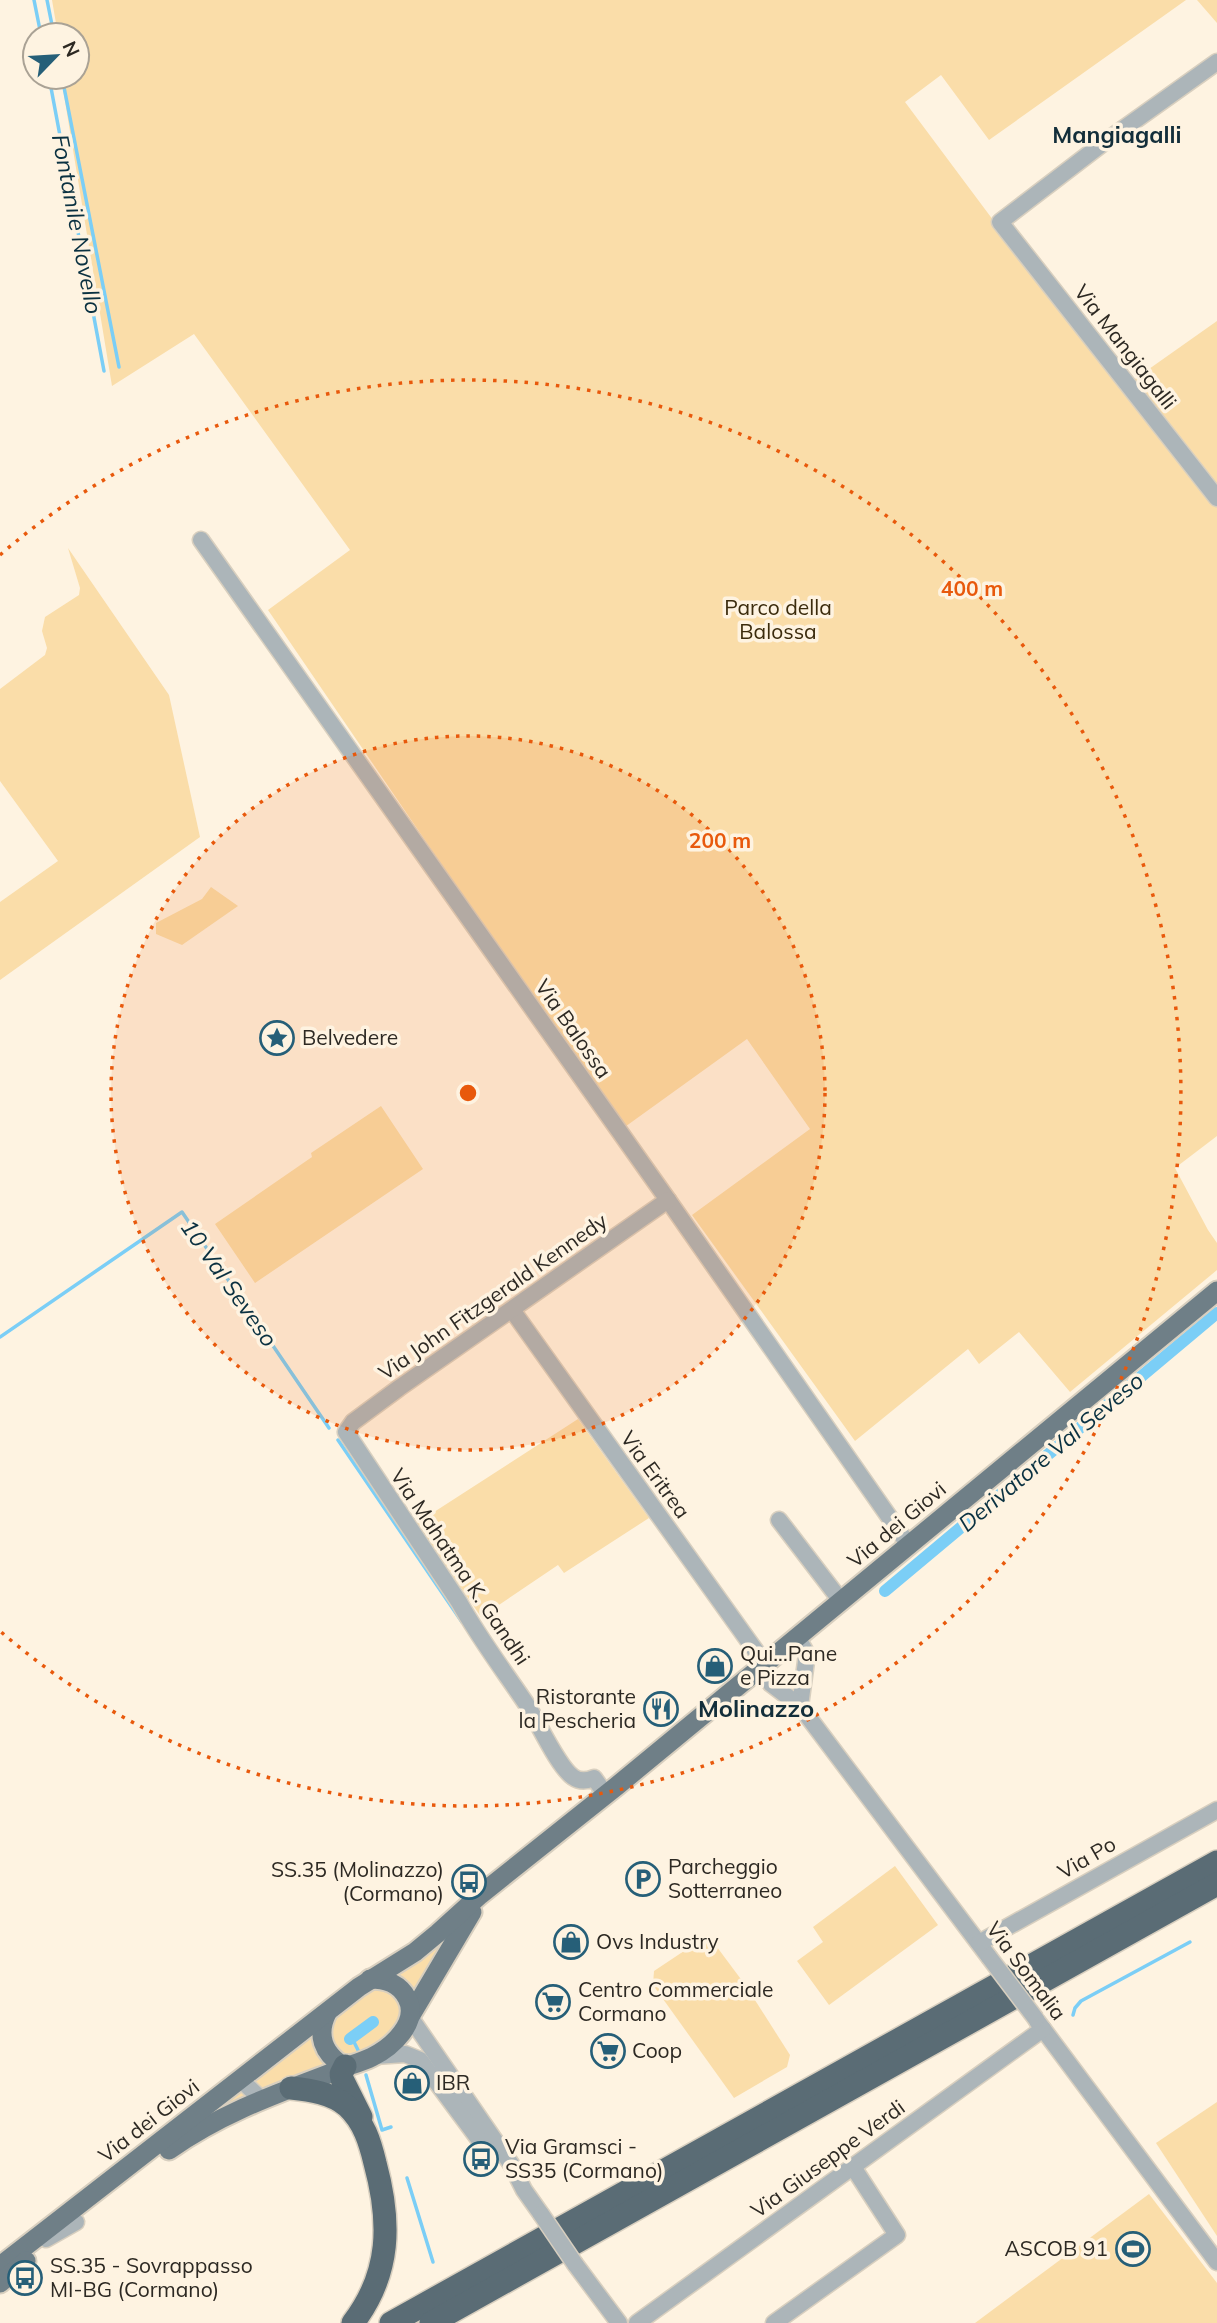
<svg xmlns="http://www.w3.org/2000/svg" width="1217" height="2323" font-family="Mulish,sans-serif">
  <style>
    .green { fill: #fadda9 }
    .lines { fill: none; stroke-linecap: round; stroke-linejoin: round }
    .stream { stroke: #7bcef6; stroke-width: 3.5 }
    .canal { stroke: #7bcef6; stroke-width: 12 }
    .minor-casing { stroke: #d8cfbf; stroke-width: 19 }
    .major-casing { stroke: #d8cfbf; stroke-width: 23 }
    .highway-casing { stroke: #d8cfbf; stroke-width: 26 }
    .minor { stroke: #acb5b9; stroke-width: 16 }
    .major { stroke: #6f7f87; stroke-width: 19 }
    .highway { stroke: #5a6c75; stroke-width: 23 }
    .minor-bridge-casing { stroke: #d8cfbf; stroke-width: 19; stroke-linecap: butt }
    .minor-bridge { stroke: #acb5b9; stroke-width: 16 }
    .ring { fill: none; stroke: #e8590c; stroke-width: 3.5; stroke-dasharray: 3.5 7 }
    .labels { text-anchor: middle; stroke-width: 7; stroke-linejoin: round; paint-order: stroke }
    .street-label { font-size: 21px; fill: #2d2923; stroke: #fef3e1 }
    .park-label { font-size: 21px; fill: #3c2c0d; stroke: #fef3e1 }
    .poi-label { font-size: 21px; fill: #2d2923; stroke: #fef3e1; text-anchor: start }
    .neighbourhood-label { font-size: 23px; font-weight: bold; fill: #132e3a; stroke: #fef3e1 }
    .water-label { font-size: 23px; font-style: italic; fill: #0a3141; stroke: #fef3e1 }
    .quarter-label { font-size: 24px; font-weight: bold; fill: #132e3a; stroke: #fef3e1 }
    .centre { fill: #e8590c; stroke: #fef3e1; stroke-width: 3.5 }
    .ring-label { font-size: 21px; text-anchor: middle; font-weight: bold; fill: #e8590c; stroke: #fef3e1; stroke-width: 7; stroke-linejoin: round; paint-order: stroke }
  </style>
  <rect width="100%" height="100%" fill="#fef3e1"/>
  <!-- green -->
  <g class="green">
    <path d="M52,0h1134l-197,140 -48,-65 -36,27 94,126 218,278v630l-42,32 33,62 9,13v27l-147,122 -51,-60 -40,32 -11,-15 -113,92 -163,-226 118,-86 -63,-90 -125,90 -354,-519 82,-60 -156,-216 -82,52 -51,-309h16v-42h-19z"/>
    <path d="M1197,0h20v23z"/>
    <path d="M1217,321v168l-85,-108z"/>
    <path d="M68,548l101,147 31,142 -200,143v-78l58,-41 -58,-80v-92l45,-34 2,-7 -5,-17 3,-14 34,-22 1,-7z"/>
    <path d="M211,887l27,19 -56,39 -26,-11v-11l46,-24z"/>
    <path d="M381,1106l42,63 -168,114 -40,-59 97,-67 -1,-4z"/>
    <path d="M578,1419l71,99 -85,55 -6,-8 -77,52 -64,-94z"/>
    <path d="M895,1866l43,59 -109,80 -32,-44 26,-19 -10,-15z"/>
    <path d="M708,1935l38,51 44,69 -3,12 -53,31 -81,-113 1,-14z"/>
    <path d="M446,1939l-30,60 -25,-27z"/>
    <path d="M377,1988l16,4 10,16 -3,16 -22,19 -27,13 -7,-1 -12,-13c0,-5 -1,-12 0,-17 5,-16 30,-31 45,-37z"/>
    <path d="M312,2031l6,21 9,14 -105,43 -4,-5z"/>
    <path d="M1217,2102v134l-61,-93z"/>
    <path d="M1149,2194l68,89v40h-242z"/>
  </g>
  <g class="lines">
    <!-- stream -->
    <g class="stream">
      <path d="M34,0l7,35"/>
      <path d="M47,0l7,35"/>
      <path d="M49,77l55,294"/>
      <path d="M62,77l57,290"/>
      <path d="M0,1337l182,-125 147,216"/>
      <path d="M338,1440l124,182"/>
      <path d="M1073,2015l2,-7 6,-7 109,-59"/>
      <path d="M352,2038l7,14"/>
      <path d="M366,2075l16,55 9,-3"/>
      <path d="M407,2178l26,84"/>
    </g>
    <!-- canal -->
    <g class="canal">
      <path d="M885,1591l332,-278"/>
      <path d="M350,2039l23,-17"/>
    </g>
    <!-- minor casing -->
    <g class="minor-casing">
      <g id="minor">
        <path d="M1217,62l-115,82 -102,78 217,276"/>
        <path d="M201,540l467,660 240,344"/>
        <path d="M512,1310l253,354"/>
        <path d="M779,1520l62,81"/>
        <path d="M797,1637l10,17 -7,52"/>
        <path d="M760,1668l11,16 29,22 189,251"/>
        <path d="M606,1795l-12,-17c-7,3 -14,4 -21,-1 -15,-10 -35,-55 -46,-72 -23,-34 -48,-67 -68,-103l-113,-170 7,-10 46,-34 269,-188"/>
        <path d="M979,1943l238,-133"/>
        <path d="M410,2017l101,147 13,26 17,24"/>
        <path d="M1037,2021l180,241"/>
        <path d="M375,2056l30,-2 15,6 69,93"/>
        <path d="M240,2079l22,21"/>
        <path d="M46,2239l30,-17"/>
        <path d="M575,2264l44,59"/>
        <path d="M637,2323l406,-294"/>
        <path d="M774,2323l123,-88 -44,-68"/>
      </g>
    </g>
    <!-- major casing -->
    <g class="major-casing">
      <g id="major">
        <path d="M327,2013c-11,22 -4,40 16,53"/>
        <path d="M411,2015l61,-103"/>
        <path d="M169,2150c51,-36 104,-55 162,-77 13,-7 27,-9 41,-16 20,-10 48,-35 35,-59 -8,-15 -21,-19 -37,-19"/>
        <path d="M0,2266l359,-279 56,-35 23,-19 42,-38 138,-110 599,-494"/>
        <path d="M0,2283l26,-22"/>
      </g>
    </g>
    <!-- highway casing -->
    <g class="highway-casing">
      <g id="highway">
        <path d="M345,2066l-4,8 1,5 19,38"/>
        <path d="M291,2088c19,2 41,5 56,18 17,16 23,36 28,57 16,59 16,110 -22,160"/>
        <path d="M391,2323l826,-461"/>
        <path d="M431,2323l786,-439"/>
      </g>
    </g>
    <!-- minor -->
    <use href="#minor" class="minor"/>
    <!-- major -->
    <use href="#major" class="major"/>
    <!-- highway -->
    <use href="#highway" class="highway"/>
    <!-- minor-bridge casing -->
    <g class="minor-bridge-casing">
      <g id="minor-bridge">
        <path d="M989,1957l47,62"/>
        <path d="M541,2214l34,50"/>
      </g>
    </g>
    <!-- minor-bridge -->
    <use href="#minor-bridge" class="minor-bridge"/>
  </g>
  <!-- distance rings -->
  <circle cx="468" cy="1093" r="357" fill="#e8590c" fill-opacity=".12"/>
  <g class="ring">
    <circle cx="468" cy="1093" r="357"/>
    <path d="M0 555A713 713 0 1 1 0 1631"/>
  </g>
  <!-- icons -->
  <defs>
    <g id="sight-ring" transform="scale(1.75)"><circle r="9.5" fill="#fef3e1" stroke="#265f78" stroke-width="1.5"/><path d="M0-6L1.8-2.2L6-1.7L2.9 1.2L3.7 5.4L0 3.3L-3.7 5.4L-2.9 1.2L-6-1.7L-1.8-2.2Z" fill="#265f78"/></g>
    <g id="shop-ring" transform="scale(1.75)"><circle r="9.5" fill="#fef3e1" stroke="#265f78" stroke-width="1.5"/><path d="M-5-2.5h2.3a2.7 3.5 0 0 1 5.4 0H5L5.5 6h-11ZM-1.5-2.5h3a1.5 2.3 0 0 0-3 0Z" fill="#265f78"/></g>
    <g id="restaurant-ring" transform="scale(1.75)"><circle r="9.5" fill="#fef3e1" stroke="#265f78" stroke-width="1.5"/><path d="M-5-6h1v4h1v-4h1v4h1v-4h1v5L-1.5 .5V6h-2V.5L-5-1ZM5-6V6H3V1.5H1.5Q1.5-4 5-6Z" fill="#265f78"/></g>
    <g id="parking-ring" transform="scale(1.75)"><circle r="9.5" fill="#fef3e1" stroke="#265f78" stroke-width="1.5"/><path d="M-3.5-5.5H1a3.5 3.5 0 0 1 0 7H-1V5.5H-3.5ZM-1-3.4V-.6H.8a1.4 1.4 0 0 0 0-2.8Z" fill="#265f78"/></g>
    <g id="bus-ring" transform="scale(1.75)"><circle r="9.5" fill="#fef3e1" stroke="#265f78" stroke-width="1.5"/><path d="M-5-6H5V4H4V6H2V4H-2V6H-4V4H-5ZM-3.5-4V0h7V-4ZM-3.5 1.2v1.5H-2V1.2ZM2 1.2v1.5H3.5V1.2Z" fill="#265f78"/></g>
    <g id="supermarket-ring" transform="scale(1.75)"><circle r="9.5" fill="#fef3e1" stroke="#265f78" stroke-width="1.5"/><path d="M-6-5.5h2.5l.6 2H6L4.5 2H-2.5L-4.4-4H-6ZM-1.5 3.2a1.3 1.3 0 1 0 .1 0ZM3 3.2a1.3 1.3 0 1 0 .1 0Z" fill="#265f78"/></g>
    <g id="stadium-ring" transform="scale(1.75)"><circle r="9.5" fill="#fef3e1" stroke="#265f78" stroke-width="1.5"/><path d="M0-5a6.5 5 0 1 0 0 10a6.5 5 0 1 0 0-10ZM-3.5-1.8h7v3.6h-7Z" fill="#265f78"/></g>
  </defs>
  <g fill-rule="evenodd">
    <use href="#sight-ring" x="277" y="1038"/>
    <use href="#shop-ring" x="715" y="1666"/>
    <use href="#restaurant-ring" x="661" y="1709"/>
    <use href="#parking-ring" x="643" y="1879"/>
    <use href="#bus-ring" x="469" y="1882"/>
    <use href="#shop-ring" x="571" y="1942"/>
    <use href="#supermarket-ring" x="553" y="2002"/>
    <use href="#supermarket-ring" x="608" y="2051"/>
    <use href="#shop-ring" x="412" y="2083"/>
    <use href="#bus-ring" x="481" y="2159"/>
    <use href="#stadium-ring" x="1133" y="2249"/>
    <use href="#bus-ring" x="25" y="2278"/>
  </g>
  <g class="labels">
    <!-- street labels -->
    <g class="street-label">
      <text transform="translate(1125 347) rotate(52)" y="7">Via Mangiagalli</text>
      <text transform="translate(573 1029) rotate(55)" y="7">Via Balossa</text>
      <text transform="translate(493 1297) rotate(-35)" y="7">Via John Fitzgerald Kennedy</text>
      <text transform="translate(655 1475) rotate(54)" y="7">Via Eritrea</text>
      <text transform="translate(897 1525) rotate(-40)" y="7">Via dei Giovi</text>
      <text transform="translate(460 1567) rotate(56)" y="7">Via Mahatma K. Gandhi</text>
      <text transform="translate(1087 1858) rotate(-30)" y="7">Via Po</text>
      <text transform="translate(1026 1971) rotate(53)" y="7">Via Somalia</text>
      <text transform="translate(149 2121) rotate(-38)" y="7">Via dei Giovi</text>
      <text transform="translate(828 2159) rotate(-36)" y="7">Via Giuseppe Verdi</text>
    </g>
    <!-- park labels -->
    <g class="park-label">
      <text x="778" y="615">Parco della<tspan x="778" dy="24">Balossa</tspan></text>
    </g>
    <!-- poi labels -->
    <g class="poi-label">
      <text x="302" y="1045">Belvedere</text>
      <text x="740" y="1661">Qui...Pane<tspan x="740" dy="24">e Pizza</tspan></text>
      <text x="636" y="1704" text-anchor="end">Ristorante<tspan x="636" dy="24">la Pescheria</tspan></text>
      <text x="668" y="1874">Parcheggio<tspan x="668" dy="24">Sotterraneo</tspan></text>
      <text x="444" y="1877" text-anchor="end">SS.35 (Molinazzo)<tspan x="444" dy="24">(Cormano)</tspan></text>
      <text x="596" y="1949">Ovs Industry</text>
      <text x="578" y="1997">Centro Commerciale<tspan x="578" dy="24">Cormano</tspan></text>
      <text x="632" y="2058">Coop</text>
      <text x="436" y="2090">IBR</text>
      <text x="505" y="2154">Via Gramsci -<tspan x="505" dy="24">SS35 (Cormano)</tspan></text>
      <text x="1108" y="2256" text-anchor="end">ASCOB 91</text>
      <text x="50" y="2273">SS.35 - Sovrappasso<tspan x="50" dy="24">MI-BG (Cormano)</tspan></text>
    </g>
    <!-- neighbourhood labels -->
    <g class="neighbourhood-label">
      <text x="1117" y="143">Mangiagalli</text>
    </g>
    <!-- water labels -->
    <g class="water-label">
      <text transform="translate(77 224) rotate(79)" y="8">Fontanile Novello</text>
      <text transform="translate(229 1283) rotate(55)" y="8">10 Val Seveso</text>
      <text transform="translate(1051 1452) rotate(-40)" y="8">Derivatore Val Seveso</text>
    </g>
    <!-- quarter labels -->
    <g class="quarter-label">
      <text x="756" y="1717">Molinazzo</text>
    </g>
  </g>
  <circle cx="468" cy="1093" r="10" class="centre"/>
  <g class="ring-label">
    <text x="972" y="596">400 m</text>
    <text x="720" y="848">200 m</text>
  </g>
  <!-- north arrow -->
  <g transform="translate(56 56) rotate(65)"><circle r="33" fill="#fef3e1" stroke="#aaa295" stroke-width="2"/>
  <path d="M0-5L12 26L0 18L-12 26Z" fill="#265f78"/>
  <text y="-10" font-size="19" font-weight="bold" text-anchor="middle" fill="#2d2923">N</text>
  </g>
</svg>
